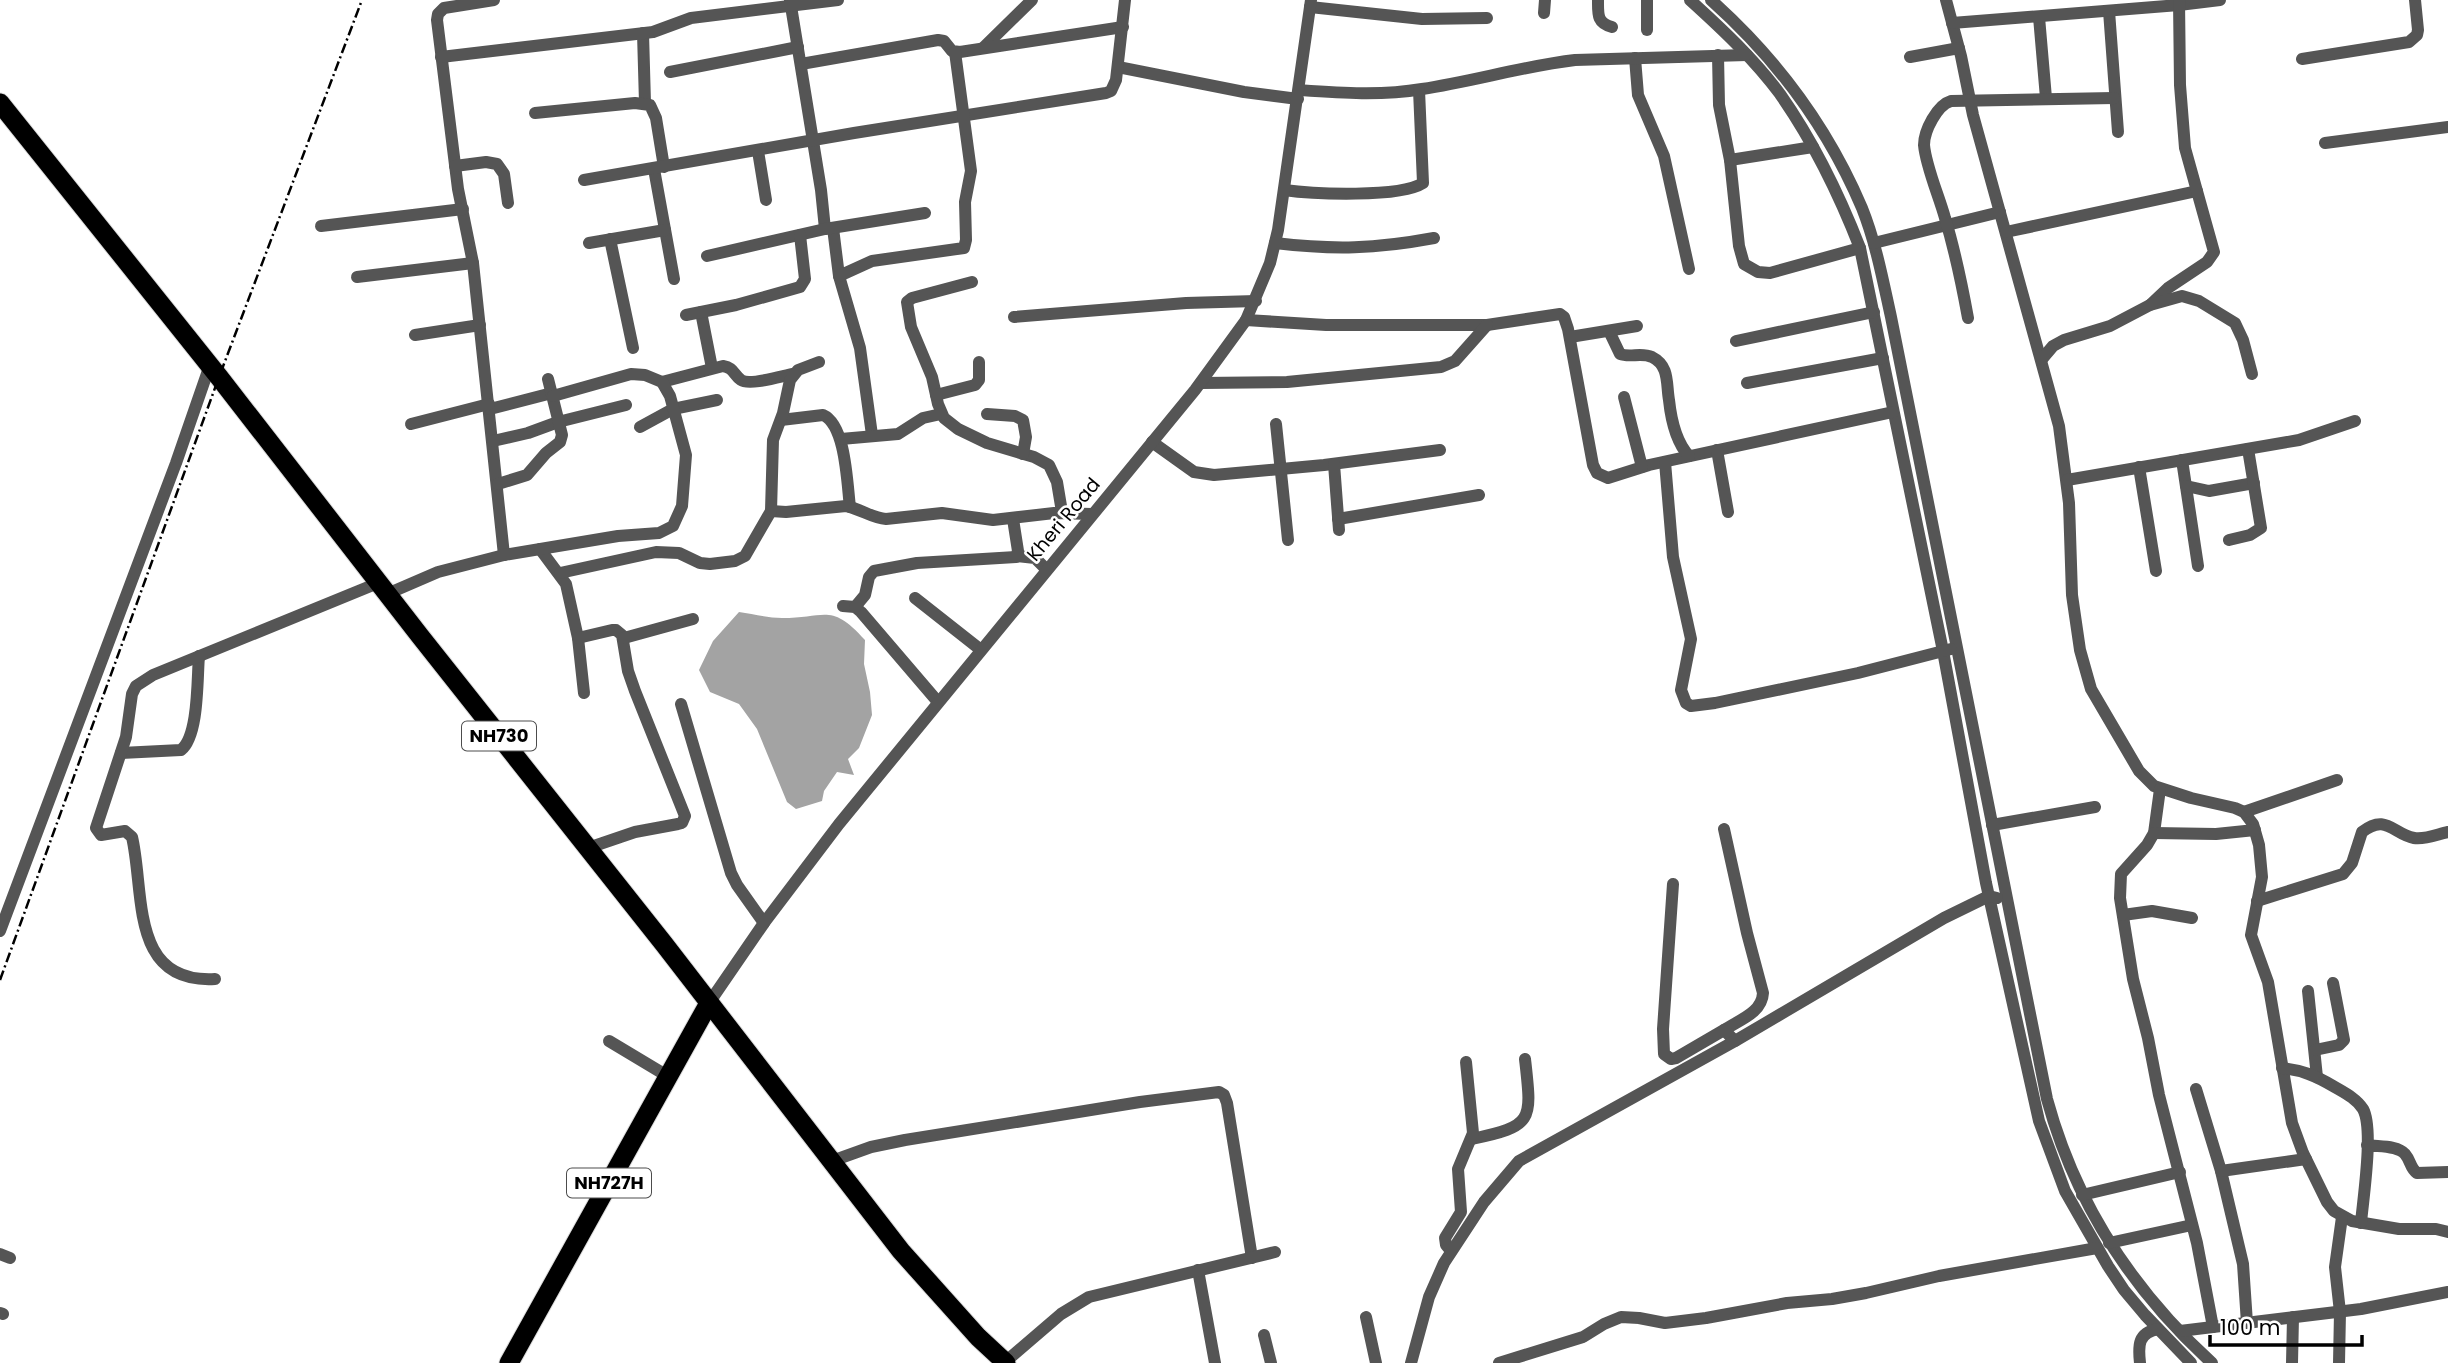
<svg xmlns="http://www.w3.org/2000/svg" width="2448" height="1363" font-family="Poppins,sans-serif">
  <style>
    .water { fill: #a3a3a3 }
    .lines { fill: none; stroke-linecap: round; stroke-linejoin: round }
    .highway-casing { stroke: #dbdbdb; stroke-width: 21 }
    .minor { stroke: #555; stroke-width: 12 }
    .highway { stroke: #000; stroke-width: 19 }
    .rail { stroke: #000; stroke-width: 2.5; stroke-dasharray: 10 3.5 2 3.5; stroke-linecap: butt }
    .labels { text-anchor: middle; stroke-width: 5; stroke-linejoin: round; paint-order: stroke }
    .shield { fill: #fff; stroke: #4c4c4c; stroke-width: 2 }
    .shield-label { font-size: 18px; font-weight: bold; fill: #000 }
    .street-label { font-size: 19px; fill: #000; stroke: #fff }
  </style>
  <rect width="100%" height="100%" fill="#fff"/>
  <!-- water -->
  <path class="water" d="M739,612c14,2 29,6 43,6 44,0 49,-16 83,22l-1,24 6,28 2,23 -13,33 -11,11 6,16 -17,-3 -13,19 -2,10 -26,8 -9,-7 -30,-73 -18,-25 -29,-12 -11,-22 14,-29z"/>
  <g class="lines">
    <!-- highway casing -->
    <g class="highway-casing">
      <g id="highway">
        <path d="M0,103l219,274 201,259 244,308 237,307 77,86 28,26"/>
        <path d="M509,1363l200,-360"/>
      </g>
    </g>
    <!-- minor -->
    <g class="minor">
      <path d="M494,0l-50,8 -6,6 -1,6 21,169 15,74 31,292"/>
      <path d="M790,0l31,190 4,39"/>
      <path d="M1598,0c0,15 -1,23 14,27"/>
      <path d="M1647,0v30"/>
      <path d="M1690,0c32,29 64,59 90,94 33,47 59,100 80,154l83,403 43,232 53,238 26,70 43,75 16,24 21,25 46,48"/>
      <path d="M1711,0c65,58 117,128 151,208 14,35 21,73 29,109l156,782c28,103 86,192 165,264"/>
      <path d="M1946,0l15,56 12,59 86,311 10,77 3,92 8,55 11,39 48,82 15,15 37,12 44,10 9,4 9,12 6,21 3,32 -11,58 17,47 24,141 11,30 24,49 7,9 18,10 47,8h37l12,3"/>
      <path d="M1310,7l112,12 65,-1"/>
      <path d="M2109,11l9,121"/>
      <path d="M1544,13l1,-13"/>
      <path d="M2039,17l7,81"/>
      <path d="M1952,23l227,-18 41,-5"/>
      <path d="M643,33l2,70"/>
      <path d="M983,48l49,-48"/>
      <path d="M1718,55l1,50 11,55 9,86 5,18 14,8 12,1 90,-25"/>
      <path d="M441,57l212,-25 38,-14 147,-18"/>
      <path d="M1910,57l49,-9"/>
      <path d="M1635,58l3,37 26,61 25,113"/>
      <path d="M2302,59l107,-17 8,-7 1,-5 -3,-30"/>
      <path d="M801,64l137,-24 6,1 8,10 8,1 163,-25"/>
      <path d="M1118,67l126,25 54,7"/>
      <path d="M670,72l128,-25"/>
      <path d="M1299,90c42,3 82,6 123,-1 52,-8 102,-23 153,-29l172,-5"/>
      <path d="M535,113l100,-10 15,2 6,13 8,49"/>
      <path d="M2325,143l123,-16"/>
      <path d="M758,151l8,49"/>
      <path d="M1730,160l83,-13"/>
      <path d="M455,166l31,-4 11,2 7,10 4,29"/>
      <path d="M654,169l20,110"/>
      <path d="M584,180l270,-47 252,-40 5,-2 5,-11 9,-80"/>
      <path d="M1284,190c29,4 116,8 139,-7l-4,-93"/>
      <path d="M321,226l142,-17"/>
      <path d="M833,228l6,48 21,72 12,87"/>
      <path d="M2006,232l191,-41"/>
      <path d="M610,239l23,109"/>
      <path d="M589,243l76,-13"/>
      <path d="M1275,243c59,7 100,6 159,-5"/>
      <path d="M1874,243l126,-31"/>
      <path d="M707,256l118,-27 100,-16"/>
      <path d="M839,276l33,-15 92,-13 2,-8 -1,-38 6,-31 -16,-119"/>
      <path d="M357,277l116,-14"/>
      <path d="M972,282l-60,16 -5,4 4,25 21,50 6,27 6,14 14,11 29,14 47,14 15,8 8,17 5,30"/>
      <path d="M2150,305l18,-17 39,-26 7,-10 -29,-104 -5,-63 -1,-85"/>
      <path d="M701,312l11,56"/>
      <path d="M686,315l50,-10 64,-18 5,-8 -5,-44"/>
      <path d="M1014,317l172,-14 70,-2"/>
      <path d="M1968,318c-6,-33 -13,-67 -23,-100 -6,-22 -19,-51 -21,-73 0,-14 13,-40 27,-44l163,-3"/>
      <path d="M1246,320l80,5h161l73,-11 4,3 4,12 25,136 4,8 11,5 41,-13 244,-53"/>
      <path d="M1609,331l11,23c10,4 21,-2 32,3 18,9 14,27 17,43 2,19 7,42 20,56"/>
      <path d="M415,335l65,-10"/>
      <path d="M1570,337l67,-11"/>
      <path d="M1736,341l138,-29"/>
      <path d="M2042,359l11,-13 11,-6 46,-14 40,-21 32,-9 17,5 36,22 8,17 9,34"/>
      <path d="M662,382l61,-16c11,2 10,8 18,14 8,6 41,-4 52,-6"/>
      <path d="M1201,383l86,-1 154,-15 14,-6 32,-36"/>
      <path d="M1747,383l136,-25"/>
      <path d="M936,395l39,-10 4,-5v-18"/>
      <path d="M1624,397l18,70"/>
      <path d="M490,409l62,-16"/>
      <path d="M987,414l28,2 8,4 3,17 -3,17"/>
      <path d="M781,420l42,-5c23,10 24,69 27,92"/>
      <path d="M411,424l78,-20"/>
      <path d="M1276,424l12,116"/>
      <path d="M640,427l33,-18 44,-9"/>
      <path d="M841,439l57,-5 25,-16 18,-4"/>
      <path d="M493,441l35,-8 30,-11 68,-17"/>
      <path d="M1152,442l42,30 20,3 110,-10 116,-15"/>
      <path d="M1717,450l11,62"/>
      <path d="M2182,460l16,106"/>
      <path d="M1665,462l8,95 18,82 -10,51 5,13 5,3 24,-3 143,-30 93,-24"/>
      <path d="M1334,464l5,66"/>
      <path d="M2139,467l17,104"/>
      <path d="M2067,480l232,-40 56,-19"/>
      <path d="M498,484l29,-9 19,-22 14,-11 2,-7 -14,-56"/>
      <path d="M2186,486l23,5 45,-8"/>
      <path d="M771,511l15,1 60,-6c15,3 26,12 40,13l56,-6 51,7 61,-7 38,1"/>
      <path d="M1338,519l141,-24"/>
      <path d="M2229,540l21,-5 11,-7 -13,-79"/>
      <path d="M540,549l26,35 12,54 6,55"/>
      <path d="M1017,556l18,2 11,11"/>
      <path d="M560,573l96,-21 23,1 21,10 10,1 25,-3 10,-5 26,-45 2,-71 10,-27 7,-33 8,-10 21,-8"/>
      <path d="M387,594l51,-22 66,-17 114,-19 41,-3 14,-7 9,-20 4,-51 -16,-59 -8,-14 -17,-7 -14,-1 -78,22"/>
      <path d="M915,598l66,52"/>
      <path d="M843,606l12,1 6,5 77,90"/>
      <path d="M855,607l10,-12 4,-18 5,-6 43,-8 99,-6 2,-6 -5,-32"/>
      <path d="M578,638l34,-8h4l6,5 6,36 7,20 50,125 -3,7 -4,1 -43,8 -47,16"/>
      <path d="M624,638l69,-19"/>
      <path d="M681,704l50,169 6,12 27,38"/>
      <path d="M121,753l60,-3c18,-14 16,-72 18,-94"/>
      <path d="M2160,789l-6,44 -7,12 -26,29 -1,24 13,81 15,59 11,57 38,148 16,84"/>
      <path d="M2244,812l93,-32"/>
      <path d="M1992,825l103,-18"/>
      <path d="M1724,829l23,104 16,60c-1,20 -24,27 -39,37"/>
      <path d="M2154,833l62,1 39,-4"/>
      <path d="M1673,884l-10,145 1,25 7,5 5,-1 48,-28 11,11"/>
      <path d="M2257,901l86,-27 9,-11 10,-31c24,-19 31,2 52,6 11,2 24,-4 34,-6"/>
      <path d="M2123,915l29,-4 40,7"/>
      <path d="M0,931l176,-468 34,-98"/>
      <path d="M215,979c-86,5 -70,-87 -83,-142l-7,-6 -24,4 -5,-7 30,-91 6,-43 4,-8 17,-11 225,-92"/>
      <path d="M2308,991l9,86"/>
      <path d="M709,1003l55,-80 75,-99 356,-434 51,-70 24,-57 8,-33 33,-230"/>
      <path d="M609,1041l60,36"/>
      <path d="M2315,1050l24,-5 5,-5 -11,-57"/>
      <path d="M2282,1068c20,2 34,8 51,18 10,6 23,12 30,23 11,20 0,90 -2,114"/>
      <path d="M2196,1089l25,82 22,93 4,59"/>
      <path d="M1472,1139c62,-13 60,-18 53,-80"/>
      <path d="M2367,1145c11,2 30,0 38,9 6,7 5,14 12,19l31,-1"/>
      <path d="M832,1161l39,-14 34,-7 235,-38 79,-10 5,3 3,8 25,155"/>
      <path d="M2221,1171l85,-12"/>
      <path d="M2082,1195l98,-23"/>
      <path d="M2109,1243l83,-18"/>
      <path d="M1451,1251l-5,-6 -1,-7 16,-26 -3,-43 15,-36 -7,-71"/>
      <path d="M0,1254l10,4"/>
      <path d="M1198,1270l17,93"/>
      <path d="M0,1313l3,1"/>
      <path d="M1366,1317l10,46"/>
      <path d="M2180,1331l181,-22 87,-17"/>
      <path d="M1264,1335l7,28"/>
      <path d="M1005,1362l56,-48 28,-17 186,-45"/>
      <path d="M1411,1363l18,-66 15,-34 40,-61 35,-41 216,-120 209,-123 45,-22 8,2"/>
      <path d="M1499,1363l84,-26 21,-13 17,-7 18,1 26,5 41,-5 81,-15 45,-4 34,-6 73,-17 158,-28"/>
      <path d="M2140,1363c-2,-18 -2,-30 18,-34"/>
      <path d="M2292,1363l1,-46"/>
      <path d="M2339,1363l1,-51 -5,-45 7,-50"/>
    </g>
    <!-- highway -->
    <use href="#highway" class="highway"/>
    <!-- rail -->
    <path class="rail" d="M0,980l219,-603 143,-377"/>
  </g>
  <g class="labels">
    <!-- shield labels -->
    <g class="shield">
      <rect x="462" y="721.5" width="74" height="29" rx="5"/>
      <rect x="567" y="1168.5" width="84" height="29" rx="5"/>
    </g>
    <g class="shield-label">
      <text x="499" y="742">NH730</text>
      <text x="609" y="1189">NH727H</text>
    </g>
    <!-- street labels -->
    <g class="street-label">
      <text transform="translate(1063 519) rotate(-50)" y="7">Kheri Road</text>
    </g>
  </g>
  <!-- scale -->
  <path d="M2210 1335v10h152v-10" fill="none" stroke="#000000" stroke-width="3.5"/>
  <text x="2220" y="1335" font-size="21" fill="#000000" stroke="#ffffff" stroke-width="5" paint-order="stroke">100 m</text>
</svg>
